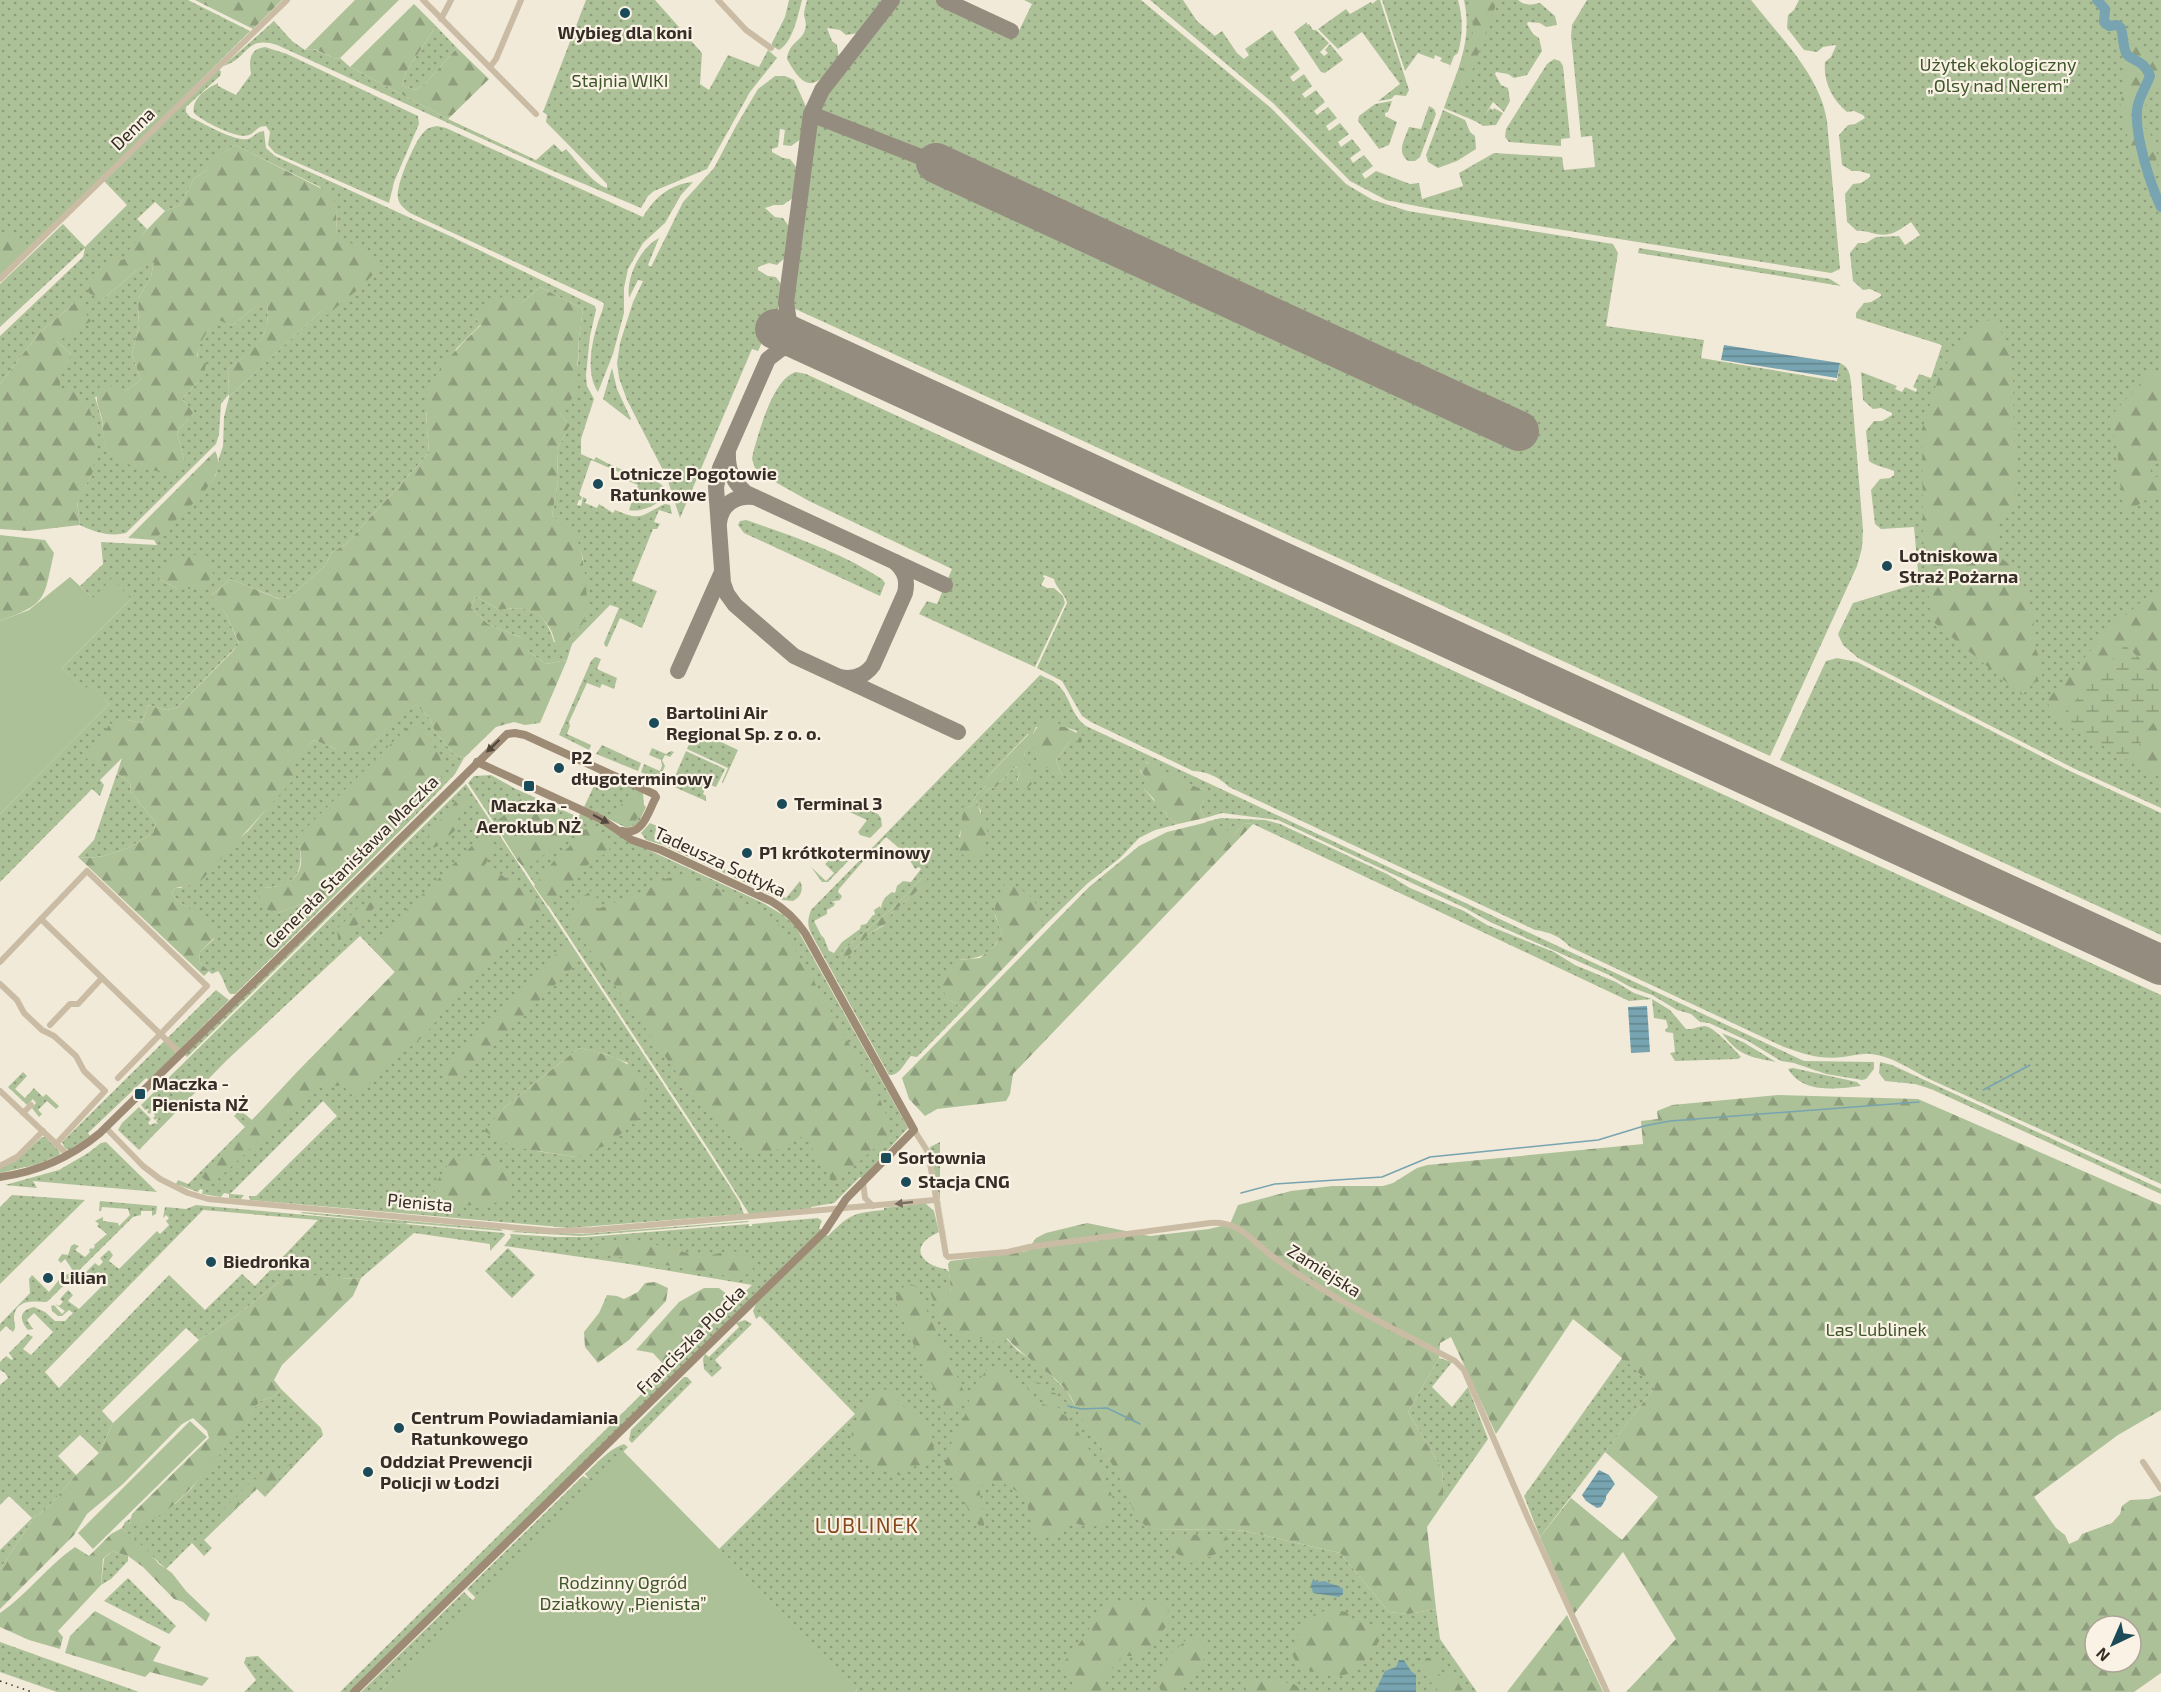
<svg xmlns="http://www.w3.org/2000/svg" width="2161" height="1692" font-family="'Exo 2',sans-serif">
  <style>
    .grass { fill: url(#grass-dots); fill-rule: evenodd }
    .forest { fill: url(#forest-firs); fill-rule: evenodd }
    .wetland { fill: url(#wetland-marsh) }
    .garden { fill: #adc198 }
    .water { fill: url(#water-rules) }
    .lines { fill: none; stroke-linecap: round; stroke-linejoin: round }
    .stream { stroke: #77a4b0; stroke-width: 1.5 }
    .river { stroke: #77a4b0; stroke-width: 10 }
    .taxiway { stroke: #948c7f; stroke-width: 16 }
    .runway { stroke: #948c7f; stroke-width: 40 }
    .street { stroke: #cabca4; stroke-width: 6 }
    .secondary { stroke: #9e8b76; stroke-width: 8 }
    .rail { stroke: #352d26; stroke-width: 1.5; stroke-dasharray: 1.5 4.5; stroke-linecap: butt }
    .oneway { fill: #54493e }
    .oneway2 { fill: #786d5f }
    .poi-dot { fill: #1b4a58; stroke: #faf3e5; stroke-width: 2 }
    .labels { text-anchor: middle; stroke-width: 4.5; stroke-linejoin: round; paint-order: stroke }
    .poi-label { font-size: 18px; font-weight: bold; fill: #352d26; stroke: #faf3e5; text-anchor: start }
    .park-label { font-size: 18px; fill: #3e5429; stroke: #faf3e5 }
    .street-label { font-size: 18px; fill: #352d26; stroke: #faf3e5 }
    .quarter-label { font-size: 21px; letter-spacing: 1.5px; fill: #87471d; stroke: #faf3e5 }
  </style>
  <defs>
    <pattern id="grass-dots" width="8" height="8" patternUnits="userSpaceOnUse" patternTransform="scale(1.5)"><rect width="8" height="8" fill="#adc198"/><path d="M2 2h.1M6 6h.1" fill="none" stroke="#8e9d7c" stroke-width="1.8" stroke-linecap="round"/></pattern>
    <pattern id="forest-firs" width="22" height="20" patternUnits="userSpaceOnUse" patternTransform="scale(1.5)"><rect width="22" height="20" fill="#adc198"/><path d="M5 1l3.5 6h-7zM16 11l3.5 6h-7z" fill="#8e9d7c"/></pattern>
    <pattern id="wetland-marsh" width="20" height="14" patternUnits="userSpaceOnUse" patternTransform="scale(1.5)"><rect width="20" height="14" fill="#adc198"/><path d="M1 5h8M5 5V1M11 12h8M15 12V8" fill="none" stroke="#8e9d7c"/></pattern>
    <pattern id="water-rules" width="6" height="5" patternUnits="userSpaceOnUse" patternTransform="scale(1.5)"><rect width="6" height="5" fill="#77a4b0"/><path d="M0 2.5h6" fill="none" stroke="#62868f"/></pattern>
  </defs>
  <rect width="100%" height="100%" fill="#f2ead8"/>
  <!-- grass -->
  <g class="grass">
    <path d="M0,0h188l62,31 -218,217 -32,-14z"/>
    <path d="M586,0h69l47,53 -2,31 9,6 19,-35 31,12 9,-17 9,8 -27,34 -43,77 -53,22 -6,5 -7,12 -90,-38 -274,-125c-33,-10 -28,14 -54,21l51,-45 18,20 13,9 8,-1 23,10 4,-1 10,9 98,52 88,41 18,-16 8,8 4,-3c10,11 27,35 41,39v-4l-61,-62 1,-7 -4,-3z"/>
    <path d="M789,0h13c-4,15 -9,42 -23,50l-7,-4v-3l13,-26z"/>
    <path d="M807,0h78l-26,33 -13,2 -6,-5 -13,-2 5,13 5,4 2,14c-22,27 -32,37 -52,0 2,-17 14,-17 18,-29 2,-6 0,-10 -1,-15 0,-5 2,-10 3,-15z"/>
    <path d="M898,0h40l78,37 16,-33 -8,-4h117l130,108 75,76 27,16 35,11 205,33 5,9 -12,73 98,14 -3,18 136,23 3,-18c9,4 10,11 11,20l12,147 -1,18 -5,18 -87,190 -979,-449 22,-179 5,-20 9,-17z"/>
    <path d="M1150,0h33l14,21 18,15 7,-5 15,22 7,6 5,-4 -4,-6 27,-19 28,39 -10,8 3,5 11,-8 8,12 -10,8 3,4 11,-8 9,12 -11,9 3,4 11,-8 9,11 -11,8 3,5 11,-8 9,11 -11,8 3,5 11,-8 9,11 -11,8 3,5 11,-8 9,11 -11,8 3,5 11,-8 34,13 9,-1 3,16 41,-13 -4,-13 35,-20 68,4 2,13 31,-3 -3,-31 -11,1 -10,-101 1,-11 15,-25h164c28,36 69,75 76,121l13,148 -9,4 -399,-64 -46,-9 -36,-19 -77,-78z"/>
    <path d="M1377,0h3l29,90 -3,6 -11,-1 -4,4 -13,2 22,-17 -38,-52 -24,17 -20,-20 28,-20 4,5 21,-12 1,2z"/>
    <path d="M1382,0h76c5,18 5,35 0,53l-4,3 -5,13 1,-4 -10,-4 2,-3 -7,-3 -1,4 -16,-6 -13,18z"/>
    <path d="M1464,0h54c7,6 13,5 22,3l15,13 2,9 -11,2 -6,-4 -12,-1 -1,2 6,10 6,4 3,13 -15,24 -13,3 -6,-4 -12,-2 -1,2 6,11 7,3 2,13 -6,11 -11,-10 -8,13 5,-7 3,2 1,-2 9,5 -7,12 -13,1c-7,-6 -29,-13 -39,-18 13,-37 29,-67 20,-108z"/>
    <path d="M1799,0h362v808l-88,-40 -215,-110 -15,-13 -5,-11 15,-31 66,-20 -5,-56 -33,2 -6,-5 -4,-34 9,-11 10,-1 4,-3v-4c-9,-4 -17,-4 -25,-10l-3,-30 8,-10h8l10,-6v-2l-11,-5 -8,1 -10,-9 -2,-28 36,14 -2,3 7,3 3,-5 11,5 1,-3 -4,-2 6,-13 12,4 11,-33 -86,-27v-5l8,-10 7,-1 10,-6v-2l-11,-5 -7,1 -10,-9 -3,-28 8,-10h8l10,-6 23,-1 6,9 15,-10 -9,-13c-12,8 -19,15 -35,12 -7,-1 -11,-4 -19,-3l-10,-9 -2,-28 8,-10 8,-1 9,-6v-3l-11,-3h-7l-10,-6 -3,-30 9,-10 7,-1 10,-6 -2,-3 -9,-4 -7,1c-15,-12 -24,-31 -22,-50l6,-5 5,-11 -1,-1 -12,2 -6,5 -13,-2 -17,-22 1,-13 6,-5z"/>
    <path d="M1307,22v3l2,-1 4,6h3l13,13 -9,9 4,4 4,-3 -3,-3 5,-6 13,16 -18,13 -4,-1 -27,-40z"/>
    <path d="M436,26l21,22 -32,36 -10,6 -13,-5 4,-13z"/>
    <path d="M265,47l22,7 131,62 1,8 -25,58 -5,21 -114,-50 -7,-8 2,-13 -4,-6c-9,0 -10,6 -17,9 -11,5 -47,-14 -55,-22 -3,-14 13,-25 24,-30v3l18,9 15,-21c-2,-13 -2,-25 14,-27z"/>
    <path d="M1554,59l6,2 3,5 7,72 -9,1v7l-52,-4 -4,-5 1,-8 41,-65z"/>
    <path d="M219,69l2,3 -1,4 -34,31v5l4,5c13,6 45,25 58,22 6,-2 9,-8 16,-8l2,17 9,8 175,80 145,70 1,4 -6,26 -4,39 1,11 7,13 -13,40v15l13,6 2,-3c7,4 15,8 22,11 14,6 46,9 49,26 -7,10 -26,19 -38,16l3,-9 -6,-3 1,-3 6,3 5,-13 -20,-8 1,-5 -28,-12 -12,35 3,2 -1,3h-2l-2,5 4,1 2,-9 4,2 -2,4 12,5 2,-4 14,9 2,-3c28,12 26,5 50,-6l5,1 2,9 -13,-4 -5,12 6,2 -3,5h-4l-21,52 25,10 -15,37 -22,-10 -13,29 -2,-1 -1,-3 15,-35 -9,-3 -38,39 -5,16 -21,4 -18,-13 -8,-14 -32,-13 -17,-16 4,-12 25,14c29,-6 46,2 54,32h11l20,-23 1,-20 -3,-41 -8,-22 -23,-20 6,-36 -1,-31 13,-24 -10,-11 18,-50 1,-27 4,-28 -43,-22 -17,15 -47,17 5,5 -25,25 -30,64 3,40 -83,91 -15,9 -5,12 -36,32 -10,2 -50,-20 -18,16 14,19 13,30 -63,64 -10,2 -18,-5 -6,18 -15,-3 -5,38 -22,22 4,5 -4,11 -8,-7 -92,93v-68l109,-110 -19,-19 -6,6 -22,-23 69,-69 -38,-1 -13,-12 23,-22 -2,-22 56,3 -3,-5 53,-52 9,-13 3,-17 4,-12 1,-29 5,-20 93,-87 5,5 10,-81 -1,-25 -16,-22 -85,-42 -22,14 -8,12 -11,8 -14,26 -15,6 -10,-9 -18,17 10,10c-20,22 -32,45 -45,71l34,-29 18,-10 -3,15 -13,23 1,27 -7,28 9,26 -16,11 -30,6 7,24 3,26 79,13 -7,-28 17,-20 -12,-13 16,-17c-1,-30 -3,-41 21,-63l13,7 19,-16 16,-7c5,36 -13,47 -39,66l1,25 -8,10 -2,30 -3,10 -90,89c-16,4 -32,-1 -46,-8l-3,-24 16,-29 -33,-79 -1,-18 12,-21 -14,-12 20,-41 -38,32 -39,51v-48l83,-79 2,-9 -85,79v-43l63,-60 22,23 42,-42 -23,-24zM213,574l-16,15h-19l-19,-10z"/>
    <path d="M775,76h10l9,4 13,29 -6,30 -10,7 -8,-1 2,-15 -5,-1 -2,18 -6,2v3l11,6 7,1 7,9 -3,29 -11,8h-9l-9,3 10,9 8,1 7,10 -4,29 -9,8 -8,-2 -11,4v3l10,6 8,1 7,10 -2,15 -23,49 -6,-2 -72,169 -13,-40 -40,-78 -8,-22 -2,-15 3,-20 13,-41 10,-21 -5,-1 -9,18c-3,-21 11,-50 30,-60l-11,27 3,2 32,-65 31,-34 22,-42 22,-37z"/>
    <path d="M1392,101l-4,11 -3,1v3l12,6 -8,23 -10,4 -21,-28 1,-5 16,-12z"/>
    <path d="M1429,106l5,3 2,5 -16,43 -5,4h-7c-12,-10 -3,-22 1,-34l12,2z"/>
    <path d="M1443,110l22,10 5,12 5,4 1,13 -19,12 -19,7 -10,-6 -2,-7z"/>
    <path d="M437,126l9,2 197,89c11,-19 27,-33 50,-35l-12,13 -16,28 -22,20 -15,26 -4,19v25l-11,41 -15,38c-12,-17 -7,-47 -1,-66 2,-8 6,-15 7,-23l-194,-90c-5,-4 -11,-8 -12,-15 -3,-11 17,-58 26,-66 3,-4 7,-5 13,-6z"/>
    <path d="M1639,248l191,31 11,7 -203,-33z"/>
    <path d="M612,368l5,21 14,30 -1,1 -27,-21z"/>
    <path d="M796,372l10,2 1355,621v189l-234,-106c-17,-9 -36,-22 -56,-24 -10,-1 -18,2 -28,3 -21,3 -40,-3 -59,-10l-214,-100c-10,-11 -21,-15 -35,-17l-306,-143c-10,-10 -21,-15 -36,-16l-102,-49 -9,-6 -20,-35 -25,-13 30,-65c-2,-10 -11,-14 -13,-24l-10,-4 -1,2 2,1 -4,7 6,3h7l9,8 2,7 -30,64 -116,-53 8,-13 10,3 15,-35 -143,-68 -32,-18 -22,-15 -3,-9 1,-6c6,-21 20,-75 43,-81z"/>
    <path d="M746,520c47,16 94,32 136,59l3,4 -5,13 -136,-63 -6,-8 2,-4z"/>
    <path d="M595,657l6,2 -4,10 20,9 -3,11 -12,-5 -2,4 -13,-5 -18,39 1,4 -3,8 24,11 -2,5 -30,-15 32,-74z"/>
    <path d="M1837,658l20,4 213,109 91,42v122l-381,-175 46,-99z"/>
    <path d="M1040,675c6,3 13,5 18,10 13,12 12,29 28,41l718,335 70,1v7l-8,10 -4,1 -36,-6 -32,-11 -13,-2 -33,-20 -39,-18 -9,-1 -9,-8 -14,-4 -25,-15 -22,-8 -21,-12 -119,-53 -25,-14 -187,-88 -56,-7 -17,5 -5,-9 4,-9 4,-4 -4,-7c-14,-2 -45,-19 -58,-27l-6,9 7,8 -3,10 19,22 3,1 2,6 10,6 -23,6 -16,8 -19,20 -32,25 -43,42 -50,-10 7,19c-13,21 -20,24 -43,26l-9,40 14,9 -47,48 -6,-1c-7,7 -11,20 -22,19l-76,-138c-6,-11 -6,-16 -2,-27l52,-53 2,2 -26,30 -1,3 4,4 -2,4 -9,2 4,1 -1,3 -7,4v4l-13,7 7,14 3,3 5,13 5,2 8,-11 18,-13 1,-4 5,-1 7,-9h2l-1,-5 6,-4 1,3c1,-9 3,-11 11,-17l3,1 2,-7 6,-5 8,1 10,-13 -2,-2 -4,2 -9,-15 -20,-17 -17,18 -2,-2zM1036,727h29l12,4 -1,9 -7,2 -13,18 6,15 -12,-9 -12,-5 -2,-12 -4,-6 -7,9 -7,36 -1,-9 3,-7 -2,-5 -6,2 -16,18 -8,2 -12,11 1,5 4,6v30l-22,-4 8,-29 5,-2 4,-11 10,-9 1,-9 41,-43h5zM922,878l-2,10 -29,26 -8,12 -14,8 -25,27 -4,-6 5,-6 54,-47z"/>
    <path d="M416,705l14,13 5,14 18,21 11,5 -9,16 -40,42c3,-19 14,-30 28,-40l-144,68c6,27 -5,45 -35,43l14,26 28,-11h9l5,8 -85,84h-5c-6,-8 -6,-16 -12,-23l-6,3 -13,-12 1,-10 14,-13 -7,-17 -33,-24 -2,-6 3,-4h6l67,-57 21,-25 24,-44 21,-22 22,9 35,-3 31,-35z"/>
    <path d="M698,731l40,19 -15,33 -1,-1 6,-14 -41,-19 8,-17z"/>
    <path d="M602,745l39,18 -3,8 -42,-17z"/>
    <path d="M652,748l14,6 5,-3 3,1 -4,5 -5,-2 -3,5 3,6 -7,15 -17,-9 3,-8 16,7 2,-5 -1,-6 -12,-5z"/>
    <path d="M686,751l39,18 -9,18 -9,-3 -4,10 3,2v5l-34,-15v-3z"/>
    <path d="M117,773l13,10 1,9 25,31 -3,10 -25,15 -24,8 -17,2 -9,-1 16,-17z"/>
    <path d="M600,773l43,20 1,12 2,2 -8,17 -11,4 -43,-21z"/>
    <path d="M491,775l23,13 64,29 3,-4 23,11 21,15 138,64 20,12 13,12 112,201 -46,50 -2,-1 -26,26 -23,4v2l-62,5 -36,-58 -245,-373 6,-7z"/>
    <path d="M464,780l1,2 -278,275 -2,-2z"/>
    <path d="M466,784l243,370 30,47 5,13 -174,14 -320,-28 -1,-4h7l81,-80 -14,-15 -93,93 14,1 -3,4 -12,-1v-4l-5,-1 -3,4 -19,-3 1,-4 -3,-1 -2,3 -22,-8 2,-4 10,4 57,-57 -11,-11 6,-6 12,10 143,-148 -35,-36 -134,125 -87,89 -21,-20 4,-7 17,-16 12,12 -3,4 2,2 5,-2 3,1 -2,-3 3,-3 -4,2 -2,-2 2,-2 -1,-2 9,-10 -14,10 -2,-2 2,-3 -4,1 -4,-5zM579,1048l26,6 23,9 -52,94 -39,-6 -52,-20 20,-24z"/>
    <path d="M852,803l26,11 3,4 1,8 -12,12 -10,-3 -2,-3 9,-12 -22,-10z"/>
    <path d="M1221,818l44,2 15,4 107,50 23,14 54,23 23,14 67,27 21,13 41,17 18,11 18,6 18,11 16,19c7,1 12,-3 19,-3 9,1 29,23 36,31l-3,2 -63,2 -5,-8 5,-1 -2,-19 -7,-1 -1,-2 3,-3 -2,-7 -12,-2 -2,-19 -23,2 -376,-177 -9,-1 -12,14 -27,-15z"/>
    <path d="M650,823l7,3 -3,11 132,61 14,-17c4,8 1,16 -7,20l-10,-1 -120,-55 -17,-5 -5,-7z"/>
    <path d="M844,848l8,4 1,4 -25,26h-6l-11,-15 15,14 8,-8 -9,-9 15,-15z"/>
    <path d="M216,990l13,10 -80,80 -3,-2 -58,55 2,3 -21,14 -4,-2 -3,-6z"/>
    <path d="M1722,1033l21,9 33,20c-26,-5 -37,-6 -54,-29z"/>
    <path d="M1880,1062l12,3 269,124v5l-230,-105 -16,-5 -30,-3 -6,-8z"/>
    <path d="M1793,1068l64,14 4,4c-24,3 -58,8 -73,-17z"/>
    <path d="M23,1072l4,4 -12,13 10,9 9,-10 9,9 3,-3 13,12 -3,3 -9,-8 -9,9 4,4 -3,3 -7,-9 4,-5 -3,-4 -6,6 -19,-18z"/>
    <path d="M42,1137h3l15,15 -1,3 -21,9 -38,9v-5l14,-6z"/>
    <path d="M106,1142l51,50 -124,-11 4,7 -32,-3 54,-15 29,-17 13,-10z"/>
    <path d="M940,1142v58l9,52 -19,-105z"/>
    <path d="M12,1195l73,5 -85,84v-77z"/>
    <path d="M100,1201l57,5 -1,8 -4,2v-5h-11v4l-8,2 -85,84 -2,1c-13,-1 -31,-3 -32,16 0,7 3,8 -1,14l-7,-6 -6,6v-8l30,-31 -1,-14 3,-4 17,17 10,-12 2,1 3,-4 -1,-2 2,-2 2,2 5,-6 -7,-10 -4,4 -3,-3 4,-6 6,1 3,-9 3,-2 5,2 -4,4 10,7 5,-5 -1,-2 2,-2 2,1 2,-3 -1,-1 13,-11 -10,-8 2,-2 -4,-3 8,-4v4l15,2 1,3 11,-11 -2,-6 -26,-2 -1,4h-2z"/>
    <path d="M925,1203l9,8 5,21c-4,2 -10,5 -13,8 -16,15 6,28 20,29l3,3 2,21 55,45 11,12 25,17 25,24 13,24 38,58 20,43 15,14 73,-1 19,2 95,22 49,59 20,2 27,-5 4,30 37,53h-622l2,-2 -138,-141 136,-135 -95,-98 -4,3 -3,-8 3,-7 70,-69 2,1c22,-22 25,-23 56,-26v-2z"/>
    <path d="M196,1205l308,28 1,2 -15,16v-7l-76,-11 -53,45 -82,4 -47,37 -33,21 -13,-12 -84,83 11,12 -14,30 -19,-18 -22,21 18,19 -26,30 -16,13 -34,51v-19l32,-32 -23,-22 -9,9v-120l8,-7 -3,-5 -5,-3v-8l6,-6 6,4 1,-1 -4,-6 19,-19 5,3 -10,12 8,6 22,-23 -19,-19 -7,7 6,9 -5,1c-9,-10 -9,-20 6,-23l11,5 10,9h10l8,-8 -4,-3 -7,6h-4l-6,-5 -1,-5 3,-1 8,9 3,-3 -10,-7 4,2 4,-4 -3,-3 8,-9 5,5 -5,6 11,8 26,-26 -5,-4 2,-3 -3,-4 -9,6 -5,-5 10,-10 4,3 4,-4 -3,-4 9,-8 4,5 -4,6 10,8 38,-38 3,3 9,-9 -3,-4 3,-3 -3,-3 -3,3 2,-11 21,2zM203,1210l115,10 -63,66 -13,-12 -37,36 -36,-35 -110,113 -14,-16z"/>
    <path d="M303,1212l197,17 3,2 -95,-8 -3,1 -105,-11z"/>
    <path d="M818,1218l4,3 -3,7 2,2 -443,435 -28,27h-10l412,-407 -123,-21 -125,-18 7,-9 -1,-3 46,3h30l163,-13v2h3v-2z"/>
    <path d="M748,1221l1,1 -169,14 -69,-4 5,-1 66,3z"/>
    <path d="M1715,1235l-60,152 -115,150 -16,-41 98,-138z"/>
    <path d="M508,1248l27,27 -23,23 -27,-27z"/>
    <path d="M745,1320l7,4 -37,36 7,8 -10,9 -8,-8 -1,-10 2,-5 4,3 30,-30 -3,-4z"/>
    <path d="M1439,1358l13,4 -20,25 20,20 16,-20 20,52 -44,63 -2,-33 -34,-57z"/>
    <path d="M684,1377h3l5,5 -60,61 -3,-3 2,-10z"/>
    <path d="M281,1389l40,39 2,7 -58,62 -8,-8 -53,51 8,8 -8,8 -12,-13 -26,26 -44,-41 3,-6 6,-4 -2,6 46,-20 16,-15 69,-88 15,-5z"/>
    <path d="M624,1444l4,3 -152,151 -9,-9 116,-113 6,3 -4,-5c13,-12 24,-25 39,-30z"/>
    <path d="M112,1551l16,5v5l-17,18 -10,6 3,-26z"/>
    <path d="M128,1578l48,48 -7,8 -65,-33z"/>
    <path d="M464,1592l9,9 -93,91h-19z"/>
    <path d="M0,1642l139,50h-82l-57,-20z"/>
    <path d="M258,1656l36,36h-50l12,-12 -12,-17 2,-6z"/>
  </g>
  <!-- forest -->
  <g class="forest">
    <path d="M195,0h87l-29,29z"/>
    <path d="M355,0h44l-59,58 -4,1 -22,-10 -9,1z"/>
    <path d="M1468,0h30c-12,28 -19,57 -32,85l-3,2 -3,-4c0,-12 6,-20 10,-31 4,-18 4,-35 -2,-52z"/>
    <path d="M414,4l22,22 -30,46 -4,13 13,5 10,-6 32,-36 32,31 -41,40 -98,-52z"/>
    <path d="M2134,42l27,19v18l-14,20 -4,18 2,11 13,16 -2,14 4,18 -18,-3 -13,-18v-12l-9,-40 7,-21 -5,-22z"/>
    <path d="M235,145l97,49 4,15 1,25 46,30 -21,22 -35,29 -6,-4 -92,86 -1,-28c25,-19 44,-30 39,-65l-16,6 -19,16 -13,-6c-13,11 -18,19 -22,36l9,8 -2,10 -6,8 -16,17 12,13 -17,20 7,28 -7,14c-18,-3 -65,-7 -72,-27 -3,-9 -1,-19 -3,-28 -5,-18 -8,-17 -1,-36l24,8 16,-11 -9,-26 7,-28 -1,-27 13,-23 3,-14 -18,9 -34,29 -13,-7 -4,-11 24,-23 14,1 9,-15 33,-34 15,-6 14,-26 11,-8 7,-12z"/>
    <path d="M0,231l32,17 -32,31z"/>
    <path d="M540,287l43,22 -4,28 -3,56 -16,21 10,11 -13,24 1,31 -6,36c7,6 15,11 22,18 10,12 16,69 11,84 -3,12 -19,17 -20,30h-6c-6,-7 -5,-14 -10,-21 -12,-19 -29,-21 -49,-17l-25,-14 -4,12 17,16 39,16 1,11 18,13 21,-4 -27,63 -15,2 -11,-3 -18,5 -32,31 -11,-5 -18,-21 -5,-14 -14,-13 -14,7 -31,34 -15,6 -20,-3 -22,-9 -20,22 2,15 -98,107 -23,4 -3,4 2,6 44,31 -4,9 -14,14 -1,10 10,9 -5,5 -126,-119 9,1 17,-2 24,-8 25,-15 3,-10 -25,-31 -1,-9 -13,-10 5,-15 -24,8 -12,-8 24,-34 17,-4 15,3 6,-18 18,5 10,-2 57,-57 6,-8 -13,-29 -15,-18 19,-17 49,20 11,-2 36,-32 5,-12 15,-9 83,-91c-1,-20 -5,-41 -1,-61 4,-19 39,-54 53,-67l-5,-6 24,-22 23,5z"/>
    <path d="M77,301l14,20 -34,21 14,12 -11,21v17l12,-5 16,18 9,24 -4,43 -16,30 3,23 -51,6 -29,-2v-145l39,-51z"/>
    <path d="M1992,319l15,22 6,33 1,67 3,35 -2,32 -18,8 1,39 20,17 16,42 -1,29 8,18 1,14 -20,20 -91,-75 -8,-82 -1,-109 17,-53 17,-27 19,-22z"/>
    <path d="M2150,373l9,2 2,3v82l-12,6 4,12 8,-2v22l-9,-2 -14,9 -13,5c-9,-30 -2,-62 -17,-91z"/>
    <path d="M215,451c4,7 4,15 1,23 -6,17 -47,52 -62,66l-26,-2z"/>
    <path d="M0,535l45,5 9,13c-11,48 -6,50 -54,68z"/>
    <path d="M203,553l8,12 2,9 -11,17 -5,-2h-19l-19,-10 14,-19z"/>
    <path d="M2150,594l11,2v182l-103,-58 -6,-4 -5,-16 61,-69z"/>
    <path d="M1048,717l10,5 2,5h5l18,9v4l-3,3 -4,-2 -7,1 -13,18 6,15 -4,2 -7,-3 -1,-8 -7,4c-8,-7 -4,-19 -11,-26l-7,8 -1,7 10,13 -1,11 -7,6 -8,-1 -2,-4 4,-12 -3,-5 -5,2 -16,18 -8,2 -12,12 12,32 -7,8 3,8 -8,7 -11,1 -6,-7 4,-43 4,1 5,-2 4,-11 10,-9 -2,-3 3,-6 42,-43h4l8,-13z"/>
    <path d="M410,725l14,6 15,24 6,15c-3,7 -8,9 -14,14 -9,9 -14,20 -16,32l-95,94 -6,-8h-8l-28,11 -16,-5 -2,-12 4,-9c18,2 40,-9 37,-31 0,-7 -3,-13 -4,-19z"/>
    <path d="M1141,762c14,0 45,24 63,27l5,7 -5,4 -4,9 5,9 -27,6 -10,-6 -2,-6 -8,-2 -4,-11 -10,-10v-6l3,-4c-5,-6 -9,-10 -6,-17z"/>
    <path d="M636,792l6,4 1,10 -9,19 -13,-1 -13,-8z"/>
    <path d="M459,796l5,1 4,4c-3,8 -13,16 -9,26l-23,20 -5,1 -3,-6 3,-14 14,-12z"/>
    <path d="M522,797c14,7 41,14 48,29l-6,12 -38,32 -9,-10 -23,-37 17,-13z"/>
    <path d="M1212,821l18,11 2,5 12,-14 9,1 -240,250 -3,20 -4,7 -69,8 -12,7 -16,-17 -7,-21 187,-191 50,-41 28,-14z"/>
    <path d="M589,828l16,7 6,6 -2,10 -30,20 -5,10 -26,25 -14,-20 23,-29 12,-10 13,-16z"/>
    <path d="M487,831c11,9 5,25 -3,35l1,3 15,5 27,19 5,1 12,19 -98,96 -22,27 -33,26 -36,36 -14,-14 -2,2 -20,-2 -104,98h-6l-9,-6 97,-104 98,-100 -25,-26z"/>
    <path d="M676,876l19,1 80,42 27,41 77,137 10,25 -2,15 -37,33 -17,12 -26,-42 -7,-3 -29,16 -28,-4 -25,-24 -37,-46 -113,-160 14,-22 24,-16 -10,17 -1,12 53,-20 10,-9z"/>
    <path d="M926,877l2,2 -3,5 -34,30 -3,8 -19,12 -25,27 -5,-1 1,-5 5,-6 54,-47 23,-24z"/>
    <path d="M1007,881c18,10 35,20 35,43l3,1 -81,84 -14,-9 -11,-14 8,-19 12,-7 21,-2 15,-13 7,-11c-10,-26 -10,-29 5,-53z"/>
    <path d="M376,900l4,2 -37,37 -5,-1 -1,-9 21,-21z"/>
    <path d="M568,947l7,7 3,8 -124,122 -12,-11v-5l120,-119z"/>
    <path d="M579,1048c31,7 57,11 68,44l-8,27 -32,26 -31,12 -63,-10 -29,-16 21,-24z"/>
    <path d="M203,1073l4,2 -1,4 -24,23 -5,-1 -1,-9c8,-9 16,-15 27,-19z"/>
    <path d="M1778,1095l140,4 243,106v205l-43,25 -84,62 22,31 9,7 4,9 9,-4 4,-6 30,-11 8,-9 2,-8 8,-6 19,-1 12,-4v178l-27,19h-508l50,-53 -53,-87 -49,62 -34,-77 31,-39 51,42 36,-43 -53,-45 50,-65 -33,-29 -49,-39 -77,115 -45,-97 -11,6 -1,15 -31,54 34,57 2,33 -17,25 9,82 -27,5 -20,-2 -49,-59 -95,-22 -19,-2 -73,1c-18,-5 -27,-41 -36,-57 -11,-20 -26,-39 -38,-59 -4,-8 -7,-17 -13,-24 -17,-20 -42,-32 -59,-52l-5,8 -15,-7 -22,-1 -7,-5 -7,-9 -5,-2 -6,-6 -10,-24 8,-4 13,4 -3,-28 2,-3 77,-10 9,-13 10,-5 41,-10 63,13 59,-7 21,-5 8,-19 53,-14 41,-5h51l10,-3 24,-15 10,-3 216,-21 -2,-23 17,-2 -1,-8 15,-6zM2095,1626h36v36h-4l-3,8 -16,-8h-13z"/>
    <path d="M486,1155l25,25 1,12 -19,12 -37,2 -19,-11 -4,-7 9,-15 12,-16z"/>
    <path d="M619,1239l34,5 35,9 24,2 19,-5 18,7 5,16 -21,4 -130,-23 -8,-8z"/>
    <path d="M323,1275l20,4 18,-1 -8,18 -71,69 -8,15 7,9 -6,7 -15,5c-26,34 -73,105 -113,121 -5,2 -12,2 -18,3l3,-11 77,-76 -2,-7 -14,-13 -11,6 -59,60 -36,30 -13,21 -74,74v-40l34,-51 16,-13 26,-30 23,-22 14,-30 86,-83 33,-21 47,-37 20,-6z"/>
    <path d="M655,1282l13,6 -2,13 -37,39 -31,23 -13,-16 -1,-15 15,-19 8,-18 10,1 7,3 14,-7 7,-9z"/>
    <path d="M906,1284l9,1 51,111 -14,22 -4,1 -51,-111 -1,-12z"/>
    <path d="M704,1288h15l9,7 -5,13 -59,57 -11,-12 -17,-3 43,-48z"/>
    <path d="M987,1370h14l33,29 34,18 26,40 13,25 6,17 -3,20c-12,10 -21,8 -36,4 -11,4 -19,12 -31,15 -14,-10 -9,-20 -16,-33 -10,-19 -29,-29 -48,-18l6,45c-17,-16 -28,-47 -40,-68l5,-18 15,-31 8,-28z"/>
    <path d="M881,1387l11,7 13,14 23,19 7,17 -6,14 -6,7 -8,1 -13,10c-15,-5 -52,-13 -52,-34 0,-6 5,-16 7,-22 6,-16 9,-26 24,-33z"/>
    <path d="M293,1464l-24,26 -4,3 -7,-6 -27,25 -13,7 5,-9 31,-31 11,2 6,-9c9,-2 13,-7 22,-8z"/>
    <path d="M122,1528l25,22 12,14 13,9 14,18 24,23 -4,8 -23,-20 -9,-3 -31,-32 -15,-11 -16,-5 -9,8 -2,26 -43,46 5,6 -3,12 -31,-9 -29,-13v-14c28,-19 47,-47 75,-66l14,9 22,-22z"/>
    <path d="M1226,1534c4,19 -21,25 -36,29l-25,-18 5,-10z"/>
    <path d="M1108,1599l22,5 36,-1 4,18 -17,23 -13,12h-18l-8,11 -16,14 6,11h-31l-1,-10 -13,-14c8,-11 18,-20 25,-31 8,-12 15,-25 24,-38z"/>
    <path d="M1331,1609l16,3 5,9 25,4 6,6c-3,10 -7,17 -14,23 -5,6 -8,15 -16,18 -16,8 -38,1 -54,-5l-9,-16 10,-20 14,-17z"/>
    <path d="M95,1611l66,36 -8,14 56,17 -7,8 -52,-14 -5,5 -80,-24 5,-17z"/>
    <path d="M1567,1615l36,77h-96z"/>
    <path d="M1197,1638l11,13c-6,15 -20,25 -32,39l-3,2h-10l-6,-8v-12l14,-18 16,-15z"/>
    <path d="M1426,1658h9l6,4 -3,11 6,6 9,-8 8,17v4h-21c-9,-8 -13,-15 -18,-26z"/>
    <path d="M1273,1680l21,4 11,8h-57l-7,-11z"/>
  </g>
  <!-- wetland -->
  <g class="wetland">
    <path d="M2125,645l36,33v37c-14,12 -23,30 -28,48l-75,-43z"/>
    <path d="M1035,1382c10,0 30,19 36,27l-7,1 -39,-23z"/>
  </g>
  <!-- garden -->
  <g class="garden">
    <path d="M70,577l23,21 19,-20 19,21 -69,69 22,22 6,-6 19,20 -109,110v-193l29,-11z"/>
    <path d="M190,1421l17,16 -114,112 -15,-16z"/>
    <path d="M623,1451l234,238 -2,3h-475z"/>
  </g>
  <!-- water -->
  <g class="water">
    <path d="M1724,345l116,18 -3,15 -116,-18z"/>
    <path d="M1647,1006l3,46 -19,1 -3,-46z"/>
    <path d="M1599,1470l10,5 6,9 -9,12v3l-5,8 -4,1 -11,-7 -4,-6z"/>
    <path d="M1313,1579l4,3 8,-1c6,4 13,3 18,8v5l-4,3 -26,-4 -2,-8z"/>
    <path d="M1399,1660h5l7,11 5,4v17h-41l10,-21 11,-4z"/>
  </g>
  <g class="lines">
    <!-- stream -->
    <g class="stream">
      <path d="M1983,1090l47,-25"/>
      <path d="M1241,1193l34,-9 107,-7 48,-20 168,-17 46,-14 26,-5 249,-19"/>
      <path d="M1068,1406l13,3 26,-1 33,16"/>
    </g>
    <!-- river -->
    <path class="river" d="M2097,0l8,9 -1,13 5,4 8,-1 4,3c2,7 2,18 5,25 5,9 17,5 24,23 -4,11 -13,24 -13,35 -2,25 13,73 24,96"/>
    <!-- taxiway -->
    <g class="taxiway">
      <path d="M944,0l67,31"/>
      <path d="M811,114l125,49"/>
      <path d="M805,343l-24,6 -13,10 -48,109 -4,19 7,96 4,11 8,11 59,51 164,76"/>
      <path d="M805,343l-16,-22 -3,-18 25,-189 11,-24 70,-90"/>
      <path d="M728,452c-1,18 5,30 18,41l199,92"/>
      <path d="M719,523c2,-19 17,-28 35,-26"/>
      <path d="M678,671l44,-99"/>
      <path d="M840,677c14,3 25,-1 33,-12l32,-72c3,-13 0,-22 -10,-31"/>
    </g>
    <!-- runway -->
    <g class="runway">
      <path d="M936,163l583,268"/>
      <path d="M775,329l1386,636"/>
    </g>
    <!-- street -->
    <g class="street">
      <path d="M423,0l113,114"/>
      <path d="M718,0l28,30 25,18"/>
      <path d="M441,19l10,-19"/>
      <path d="M490,67l6,-8 25,-59"/>
      <path d="M0,279l287,-279"/>
      <path d="M41,919l46,-48 120,115 -89,92"/>
      <path d="M0,962l41,-43 140,135"/>
      <path d="M0,984l17,16 7,13 18,17 12,6 22,20 8,15 21,20 -49,53"/>
      <path d="M50,1025l20,-21h8l24,-26"/>
      <path d="M0,1091l68,64"/>
      <path d="M23,1113l8,-8"/>
      <path d="M106,1128l37,38 17,13 28,14 20,6 344,32 41,-1 342,-30"/>
      <path d="M914,1130l14,22 18,103 2,2 60,-5 21,-5 181,-24c31,-2 40,17 62,33 57,42 121,72 183,105l9,9 63,146 80,176"/>
      <path d="M0,1166l17,-9 26,-26"/>
      <path d="M863,1182l2,16 8,8"/>
      <path d="M2143,1462l18,27"/>
    </g>
    <!-- secondary -->
    <g class="secondary">
      <path d="M0,1177c37,-5 71,-20 100,-44l407,-399 8,-1 10,2 129,59 2,3c-8,15 -13,39 -34,34"/>
      <path d="M354,1692l471,-461 21,-32 68,-69 -109,-197c-9,-13 -20,-24 -34,-32l-110,-51 -29,-10 -31,-21 -124,-57"/>
    </g>
    <!-- rail -->
    <path class="rail" d="M0,1681l32,11"/>
  </g>
  <!-- one-way arrows -->
  <defs><path id="oneway-solid" d="M-6-.8H1V-3.2L6.5 0L1 3.2V.8H-6Z" transform="scale(1.5)"/></defs>
  <g class="oneway">
    <use href="#oneway-solid" transform="translate(493 746) rotate(136)"/>
    <use href="#oneway-solid" transform="translate(601 819) rotate(28)"/>
  </g>
  <use class="oneway2" href="#oneway-solid" transform="translate(904 1203) rotate(174)"/>
  <!-- markers -->
  <g class="poi-dot">
    <circle cx="625" cy="13" r="6"/>
    <circle cx="598" cy="484" r="6"/>
    <circle cx="1887" cy="566" r="6"/>
    <circle cx="654" cy="723" r="6"/>
    <circle cx="559" cy="768" r="6"/>
    <rect x="523" y="780" width="12" height="12" rx="3"/>
    <circle cx="782" cy="804" r="6"/>
    <circle cx="747" cy="853" r="6"/>
    <rect x="134" y="1088" width="12" height="12" rx="3"/>
    <rect x="880" y="1152" width="12" height="12" rx="3"/>
    <circle cx="906" cy="1182" r="6"/>
    <circle cx="211" cy="1262" r="6"/>
    <circle cx="48" cy="1278" r="6"/>
    <circle cx="399" cy="1428" r="6"/>
    <circle cx="368" cy="1472" r="6"/>
  </g>
  <g class="labels">
    <!-- poi labels -->
    <g class="poi-label">
      <text x="625" y="39" text-anchor="middle">Wybieg dla koni</text>
      <text x="610" y="480">Lotnicze Pogotowie<tspan x="610" dy="21">Ratunkowe</tspan></text>
      <text x="1899" y="562">Lotniskowa<tspan x="1899" dy="21">Straż Pożarna</tspan></text>
      <text x="666" y="719">Bartolini Air<tspan x="666" dy="21">Regional Sp. z o. o.</tspan></text>
      <text x="571" y="764">P2<tspan x="571" dy="21">długoterminowy</tspan></text>
      <text x="794" y="810">Terminal 3</text>
      <text x="529" y="812" text-anchor="middle">Maczka -<tspan x="529" dy="21">Aeroklub NŻ</tspan></text>
      <text x="759" y="859">P1 krótkoterminowy</text>
      <text x="152" y="1090">Maczka -<tspan x="152" dy="21">Pienista NŻ</tspan></text>
      <text x="898" y="1164">Sortownia</text>
      <text x="918" y="1188">Stacja CNG</text>
      <text x="223" y="1268">Biedronka</text>
      <text x="60" y="1284">Lilian</text>
      <text x="411" y="1424">Centrum Powiadamiania<tspan x="411" dy="21">Ratunkowego</tspan></text>
      <text x="380" y="1468">Oddział Prewencji<tspan x="380" dy="21">Policji w Łodzi</tspan></text>
    </g>
    <!-- park labels -->
    <g class="park-label">
      <text x="1998" y="71">Użytek ekologiczny<tspan x="1998" dy="21">„Olsy nad Nerem”</tspan></text>
      <text x="620" y="87">Stajnia WIKI</text>
      <text x="1876" y="1336">Las Lublinek</text>
      <text x="623" y="1589">Rodzinny Ogród<tspan x="623" dy="21">Działkowy „Pienista”</tspan></text>
    </g>
    <!-- street labels -->
    <g class="street-label">
      <text transform="translate(133 129) rotate(-44)" y="6">Denna</text>
      <text transform="translate(352 862) rotate(-45)" y="6">Generała Stanisława Maczka</text>
      <text transform="translate(720 862) rotate(25)" y="6">Tadeusza Sołtyka</text>
      <text transform="translate(420 1203) rotate(5)" y="6">Pienista</text>
      <text transform="translate(1324 1271) rotate(32)" y="6">Zamiejska</text>
      <text transform="translate(691 1340) rotate(-45)" y="6">Franciszka Plocka</text>
    </g>
    <!-- quarter labels -->
    <g class="quarter-label">
      <text x="867" y="1533">LUBLINEK</text>
    </g>
  </g>
  <!-- north arrow -->
  <g transform="translate(2113 1644) rotate(224)"><circle r="28" fill="#faf3e5" stroke="#aba499" stroke-width="1.5"/>
  <path d="M0-4.5L10 22L0 15L-10 22Z" fill="#1b4a58"/>
  <text y="-9" font-size="16" font-weight="bold" text-anchor="middle" fill="#352d26">N</text>
  </g>
</svg>
